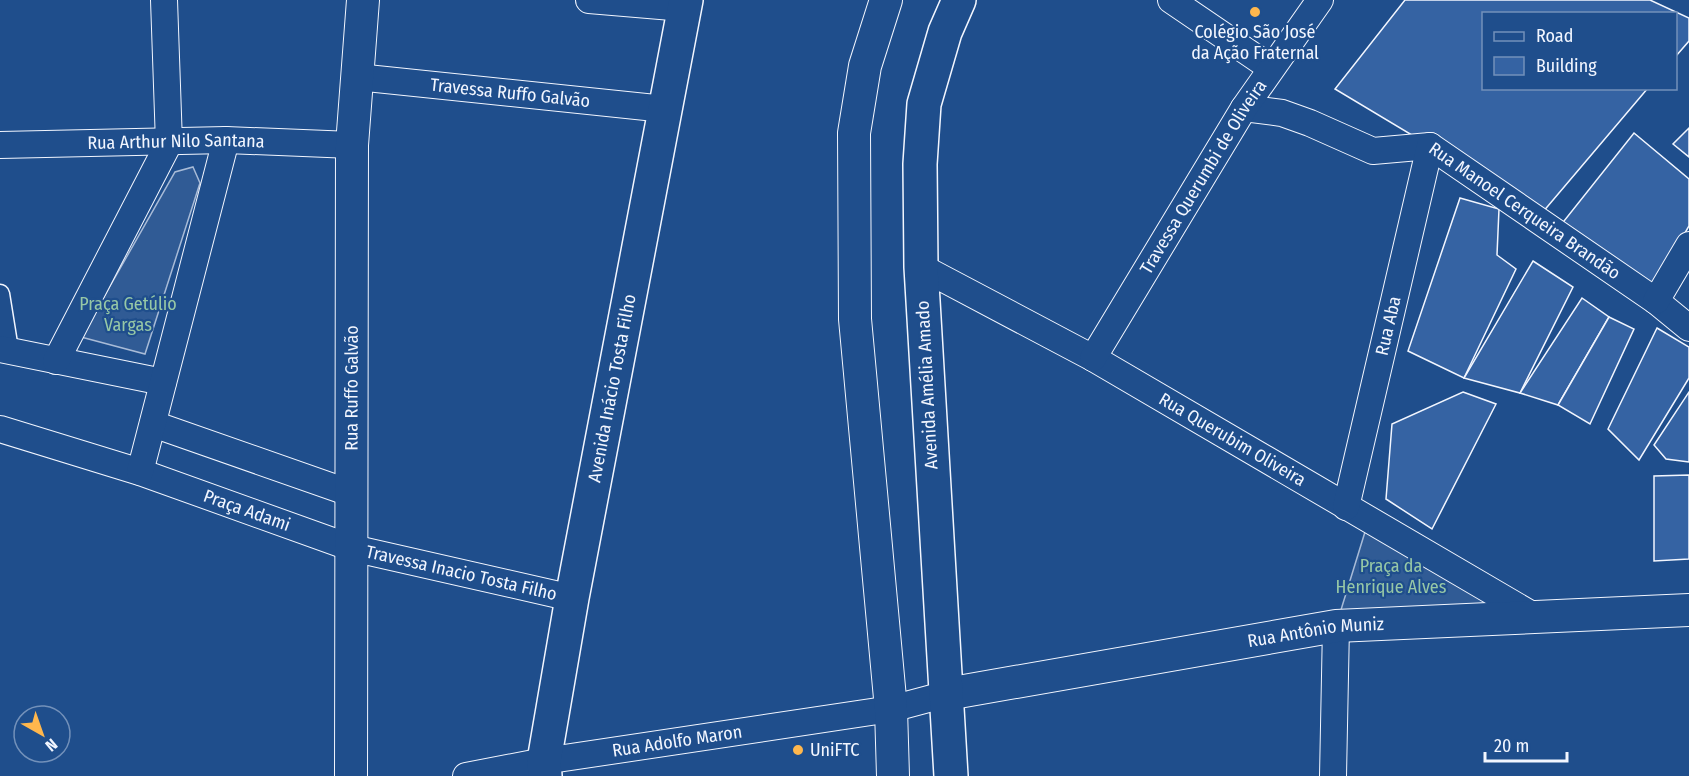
<svg xmlns="http://www.w3.org/2000/svg" width="1689" height="776" font-family="'Fira Sans Condensed',sans-serif">
  <style>
    .built { fill: #305b95; stroke: #a8bbd7; stroke-width: 1.5 }
    .building { fill: #3563a3; stroke: #f2f6ff; stroke-width: 1.5 }
    .lines { fill: none; stroke-linecap: round; stroke-linejoin: round }
    .pedestrian-casing { stroke: #f2f6ff; stroke-width: 21 }
    .minor-casing { stroke: #f2f6ff; stroke-width: 28 }
    .tertiary-casing { stroke: #f2f6ff; stroke-width: 34 }
    .primary-casing { stroke: #f2f6ff; stroke-width: 36 }
    .pedestrian { stroke: #1f4e8c; stroke-width: 18 }
    .minor { stroke: #1f4e8c; stroke-width: 26 }
    .tertiary { stroke: #1f4e8c; stroke-width: 32 }
    .primary { stroke: #1f4e8c; stroke-width: 33 }
    .poi-dot { fill: #ffb74d; stroke: #1f4e8c; stroke-width: 2 }
    .labels { text-anchor: middle; stroke-width: 4.5; stroke-linejoin: round; paint-order: stroke }
    .poi-label { font-size: 18px; fill: #f2f6ff; stroke: #1f4e8c }
    .street-label { font-size: 18px; fill: #f2f6ff; stroke: #1f4e8c }
    .park-label { font-size: 18px; fill: #97c8a6; stroke: #1f4e8c }
  </style>
  <rect width="100%" height="100%" fill="#1f4e8c"/>
  <!-- built -->
  <g class="built">
    <path d="M193,167l7,16 -55,171 -64,-17 94,-165z"/>
    <path d="M1369,519l170,100 -199,-6z"/>
  </g>
  <!-- building -->
  <g class="building">
    <path d="M1405,0h245l39,18v23l-13,15v-42h-192v74h164l-106,125 -207,-124z"/>
    <path d="M1689,128v29l-16,-13z"/>
    <path d="M1634,133l55,46v47l-38,65 -91,-65z"/>
    <path d="M1460,198l39,11 -2,46 19,14 -52,109 -56,-27z"/>
    <path d="M1533,261l40,26 -53,106 -56,-15z"/>
    <path d="M1582,298l27,19 -51,88 -38,-12z"/>
    <path d="M1609,317l25,12 -44,95 -32,-19z"/>
    <path d="M1657,328l32,19v31l-50,82 -31,-31z"/>
    <path d="M1463,392l33,12 -64,125 -46,-30 6,-75z"/>
    <path d="M1689,392v70l-23,-3 -12,-14z"/>
    <path d="M1689,475v84l-35,2v-85z"/>
  </g>
  <g class="lines">
    <!-- pedestrian casing -->
    <g class="pedestrian-casing">
      <path id="pedestrian" d="M0,294l9,56"/>
    </g>
    <!-- minor casing -->
    <g class="minor-casing">
      <g id="minor">
        <path d="M589,0l95,8"/>
        <path d="M1171,0l100,68"/>
        <path id="s1" d="M357,77l308,32"/>
        <path id="s2" d="M1244,108l38,5 28,10 63,28 57,-5 226,155 33,27"/>
        <path id="s3" d="M0,145l226,-5 126,5"/>
        <path id="s4" d="M921,267l172,91 446,261"/>
        <path d="M1656,301l33,-56"/>
        <path d="M0,349l163,33"/>
        <path id="s5" d="M1093,358l151,-250 76,-108"/>
        <path d="M56,361l113,-218 -5,-143"/>
        <path d="M153,424l197,69"/>
        <path id="s6" d="M0,429l140,43 212,76 220,50"/>
        <path d="M140,472l86,-332"/>
        <path id="s7" d="M1346,507l84,-361"/>
        <path id="s8" d="M466,776l78,-15 347,-52 56,-15"/>
        <path d="M1333,776l3,-150"/>
      </g>
    </g>
    <!-- tertiary casing -->
    <g class="tertiary-casing">
      <g id="tertiary">
        <path d="M886,0l-21,66 -11,67 1,186 36,390 2,67"/>
        <path id="s9" d="M947,694l389,-68 353,-16"/>
        <path id="s10" d="M351,776l1,-631 11,-145"/>
      </g>
    </g>
    <!-- primary casing -->
    <g class="primary-casing">
      <g id="primary">
        <path id="s11" d="M545,776l-1,-15 28,-163 114,-598"/>
        <path d="M951,776l-30,-509 -1,-103 4,-60 21,-72 14,-32"/>
      </g>
    </g>
    <!-- pedestrian -->
    <use href="#pedestrian" class="pedestrian"/>
    <!-- minor -->
    <use href="#minor" class="minor"/>
    <!-- tertiary -->
    <use href="#tertiary" class="tertiary"/>
    <!-- primary -->
    <use href="#primary" class="primary"/>
  </g>
  <!-- markers -->
  <g class="poi-dot">
    <circle cx="1255" cy="12" r="6"/>
    <circle cx="798" cy="750" r="6"/>
  </g>
  <g class="labels">
    <!-- poi labels -->
    <g class="poi-label">
      <text x="1255" y="38">Colégio São José<tspan x="1255" dy="21">da Ação Fraternal</tspan></text>
      <text x="810" y="756" text-anchor="start">UniFTC</text>
    </g>
    <!-- street labels -->
    <g class="street-label">
      <text dy="6" stroke="none"><textPath href="#s1" startOffset="154">Travessa Ruffo Galvão</textPath></text>
      <text dy="6" stroke="none"><textPath href="#s3" startOffset="176">Rua Arthur Nilo Santana</textPath></text>
      <text dy="6" stroke="none"><textPath href="#s5" startOffset="212">Travessa Querumbi de Oliveira</textPath></text>
      <text dy="6" stroke="none"><textPath href="#s2" startOffset="309">Rua Manoel Cerqueira Brandão</textPath></text>
      <text dy="6" stroke="none"><textPath href="#s7" startOffset="186">Rua Aba</textPath></text>
      <text transform="translate(927 385) rotate(-93)" y="6">Avenida Amélia Amado</text>
      <text dy="6" stroke="none"><textPath href="#s10" startOffset="388">Rua Ruffo Galvão</textPath></text>
      <text dy="6" stroke="none"><textPath href="#s11" startOffset="394">Avenida Inácio Tosta Filho</textPath></text>
      <text dy="6" stroke="none"><textPath href="#s4" startOffset="356">Rua Querubim Oliveira</textPath></text>
      <text dy="6" stroke="none"><textPath href="#s6" startOffset="260">Praça Adami</textPath></text>
      <text dy="6" stroke="none"><textPath href="#s6" startOffset="484">Travessa Inacio Tosta Filho</textPath></text>
      <text dy="6" stroke="none"><textPath href="#s9" startOffset="374">Rua Antônio Muniz</textPath></text>
      <text dy="6" stroke="none"><textPath href="#s8" startOffset="214">Rua Adolfo Maron</textPath></text>
    </g>
    <!-- park labels -->
    <g class="park-label">
      <text x="128" y="310">Praça Getúlio<tspan x="128" dy="21">Vargas</tspan></text>
      <text x="1391" y="572">Praça da<tspan x="1391" dy="21">Henrique Alves</tspan></text>
    </g>
  </g>
  <!-- legend -->
  <rect x="1482" y="12" width="195" height="78" fill="#1f4e8c" stroke="#7391ba" stroke-width="1.5"/>
  <rect x="1494" y="32" width="30" height="9" fill="#1f4e8c" stroke="#7391ba" stroke-width="1.5"/>
  <text x="1536" y="42" font-size="18" fill="#f2f6ff">Road</text>
  <rect x="1494" y="57" width="30" height="18" fill="#3563a3" stroke="#7391ba" stroke-width="1.5"/>
  <text x="1536" y="72" font-size="18" fill="#f2f6ff">Building</text>
  <!-- north arrow -->
  <g transform="translate(42 734) rotate(140)"><circle r="28" fill="#1f4e8c" stroke="#7391ba" stroke-width="1.5"/>
  <path d="M0-4.5L10 22L0 15L-10 22Z" fill="#ffb74d"/>
  <text y="-9" font-size="16" font-weight="bold" text-anchor="middle" fill="#f2f6ff">N</text>
  </g>
  <!-- scale -->
  <path d="M1485 752v9h82v-9" fill="none" stroke="#f2f6ff" stroke-width="3"/>
  <text x="1494" y="752" font-size="18" fill="#f2f6ff" stroke="#1f4e8c" stroke-width="4.5" paint-order="stroke">20 m</text>
</svg>
